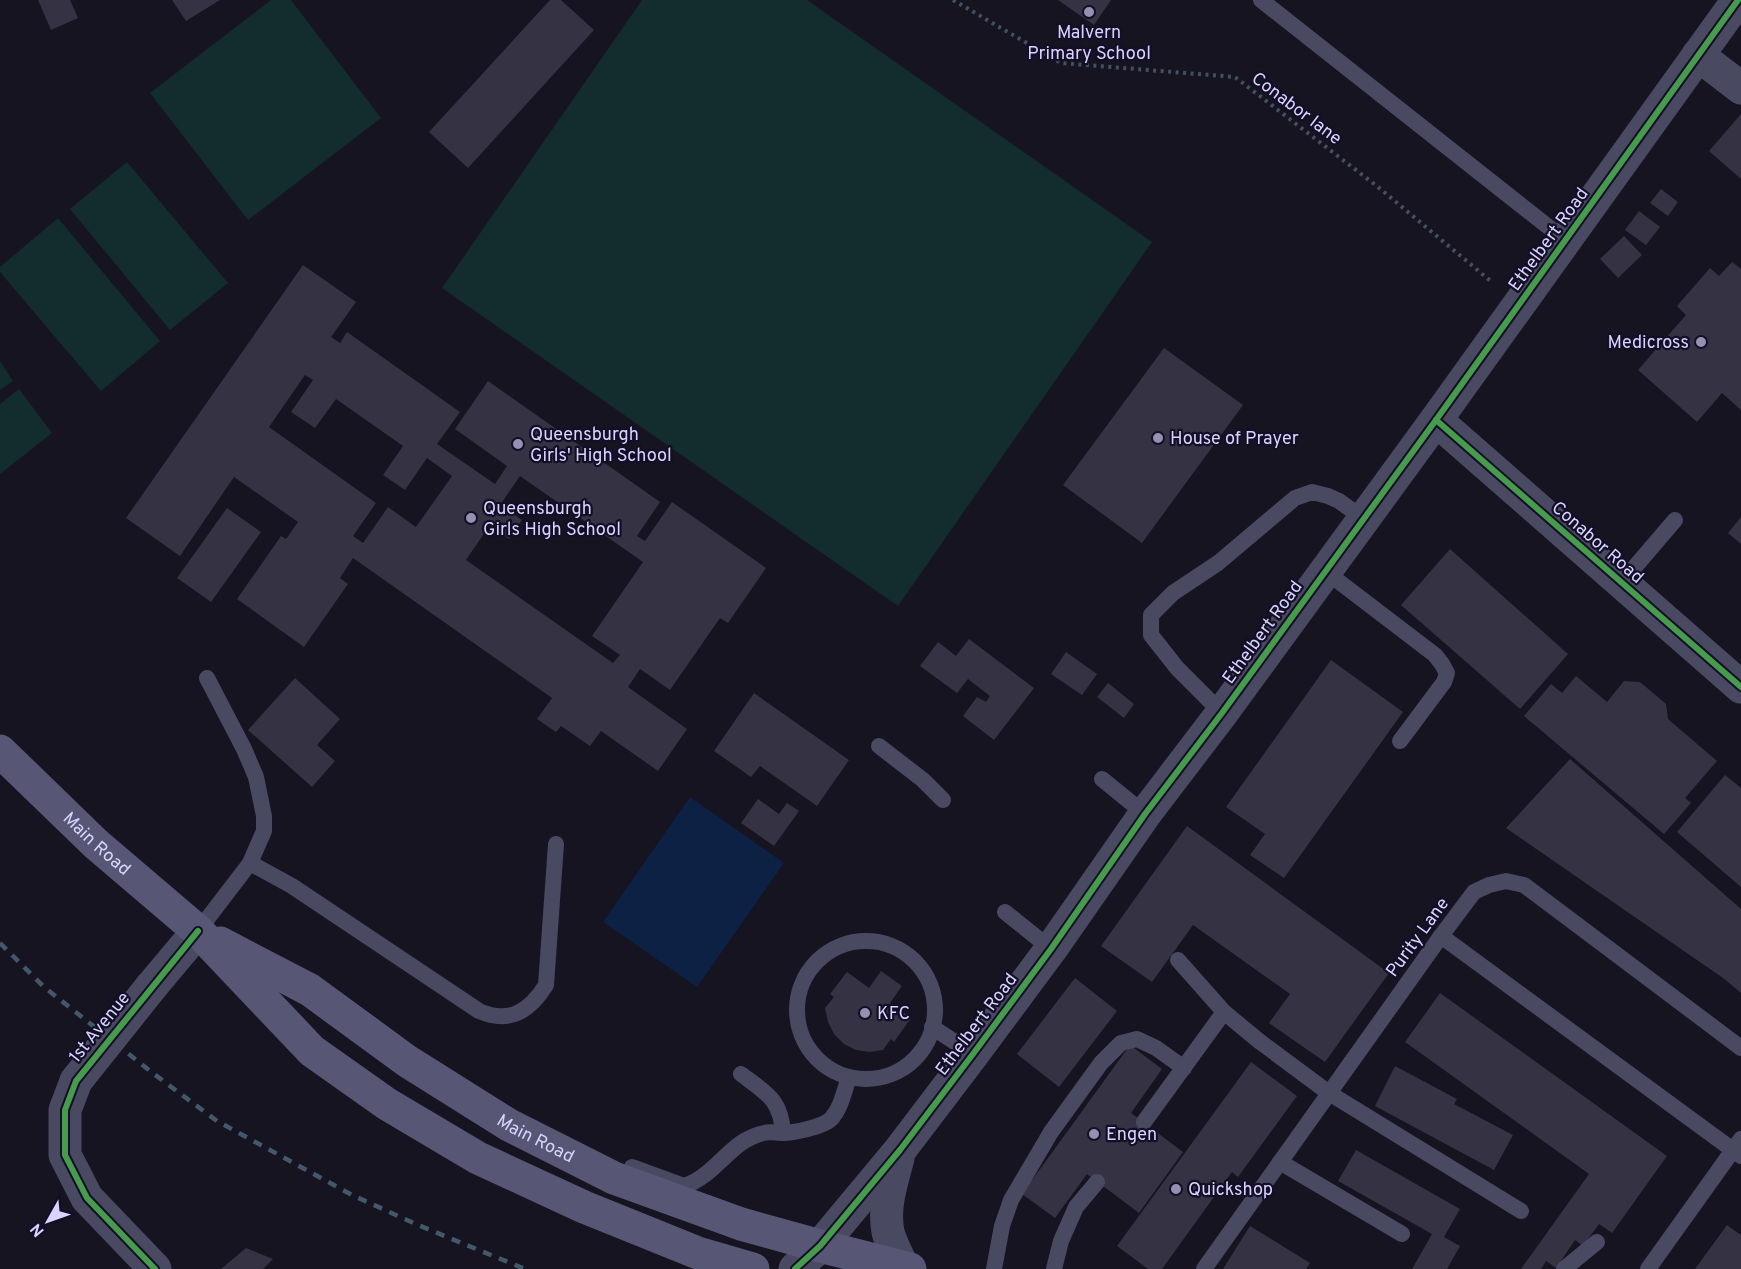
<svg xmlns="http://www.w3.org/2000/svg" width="1741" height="1269" font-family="Overpass,sans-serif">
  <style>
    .green { fill: #132c2d }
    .water { fill: #0d2144 }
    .building { fill: #343243; fill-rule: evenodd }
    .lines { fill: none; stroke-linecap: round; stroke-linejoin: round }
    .path { stroke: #44505f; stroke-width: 4; stroke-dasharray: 3 4.5; stroke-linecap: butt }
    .lane { stroke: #4a4962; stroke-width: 16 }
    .street { stroke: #4a4962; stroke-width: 33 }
    .secondary { stroke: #575674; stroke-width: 33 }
    .rail { stroke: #43596b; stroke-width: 4.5; stroke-dasharray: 9 8; stroke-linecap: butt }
    .street-bridge { stroke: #4a4962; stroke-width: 33 }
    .cycleway-casing { stroke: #130f26; stroke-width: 10 }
    .cycleway { stroke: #469c4c; stroke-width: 6 }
    .poi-dot { fill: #9591b1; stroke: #130f26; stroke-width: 2 }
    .labels { text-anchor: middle; stroke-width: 4.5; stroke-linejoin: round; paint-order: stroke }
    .poi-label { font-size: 18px; fill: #d9d4ff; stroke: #130f26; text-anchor: start }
    .street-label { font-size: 18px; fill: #d9d4ff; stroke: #130f26 }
  </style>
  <rect width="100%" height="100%" fill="#161421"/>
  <!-- green -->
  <g class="green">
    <path d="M271,0h20l90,118 -133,102 -98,-127z"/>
    <path d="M642,0h165l345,242 -254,364 -456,-318z"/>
    <path d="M127,162l101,121 -58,47 -100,-121z"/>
    <path d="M58,218l102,123 -59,50 -101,-119v-5z"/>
    <path d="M0,361l13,20 -13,9z"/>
    <path d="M19,389l33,44 -52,41v-70z"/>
  </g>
  <!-- water -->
  <path class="water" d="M690,797l94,66 -87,124 -94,-65z"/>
  <!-- building -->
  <g class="building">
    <path d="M38,0h32l8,18 -27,12z"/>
    <path d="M172,0h48l-34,21z"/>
    <path d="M550,0h11l33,30 -126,138 -39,-36z"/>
    <path d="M1058,0h53l-17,25z"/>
    <path d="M1741,114v65l-32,-28z"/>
    <path d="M1661,189l17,13 -10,14 -18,-13z"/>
    <path d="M1639,211l21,16 -14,18 -21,-15z"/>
    <path d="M1624,236l18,19 -24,23 -18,-19z"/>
    <path d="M1732,262l9,7v141l-19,-17 -25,29 -59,-52 48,-55 -9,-9 33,-38 9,8z"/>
    <path d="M303,265l53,37 -25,35 9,6 7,-11 113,80 -23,32 58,40 12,-18 -52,-37 33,-48 172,121 -23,34 8,5 27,-39 94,66 -38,55 -8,-5 -50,72 -30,-21 -12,18 59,42 -29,42 -57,-40 -11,15 -29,-20 -5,6 -19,-13 15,-21 -199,-140 -13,20 8,6 -44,63 -67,-48 44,-63 5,3 12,-17 -64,-45 -54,79 -54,-38zM305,375l8,5 -22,32 24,16 21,-29 67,47 -20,29 22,15 22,-32 25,18 -36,51 -28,-20 -25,36 -10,-7 23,-33 -107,-76zM520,476l123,86 -51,74 28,19 -7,8 -147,-103 24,-35 19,14 13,-19 -22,-15z"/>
    <path d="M1164,348l79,57 -101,138 -79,-58z"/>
    <path d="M227,508l34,24 -50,70 -34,-24z"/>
    <path d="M1741,517v27l-13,-11z"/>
    <path d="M1450,549l118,105 -48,55 -119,-104z"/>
    <path d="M969,639l65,49 -40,52 -31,-24 14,-19 9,5 4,-6 -22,-17 -11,14 -37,-27 18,-24 18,14z"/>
    <path d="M1066,652l31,22 -15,21 -31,-21z"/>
    <path d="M1331,660l72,52 -119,166 -34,-23 15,-21 -39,-27z"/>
    <path d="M1576,676l31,26 17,-21 16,1 26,22 2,15 49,42 -32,37 6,5 -27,31 -140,-118 27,-32 11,9z"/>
    <path d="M295,678l45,41 -23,26 18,16 -23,26 -64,-57z"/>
    <path d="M1108,683l26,21 -10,14 -27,-21z"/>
    <path d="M754,693l95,67 -32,46 -57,-40 -9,11 -37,-26z"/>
    <path d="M1570,759l171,150v84l-18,-15 -217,-150z"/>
    <path d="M1725,775l16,13v99l-64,-55z"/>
    <path d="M758,799l21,15 8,-11 12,8 -25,35 -33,-23z"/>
    <path d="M1187,826l202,147 -64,89 -56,-39 21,-29 -97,-69 -41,57 -51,-36z"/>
    <path d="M881,971l21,15 -12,17 21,15 -17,24 -3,-3 -8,11 -14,2 -13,-2 -12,-6 -10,-10 -6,-12 -3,-14 9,-11 -4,-3 17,-22 22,16z"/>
    <path d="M1075,978l42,33 -58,76 -42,-33z"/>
    <path d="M1440,993l227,163 -55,77 -13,-9 -16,22 -8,-6 -19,28 -10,-7 -5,8h-20l68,-95 -184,-132z"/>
    <path d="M1130,1045l32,24 -31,44 52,39 -44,61 -52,-39 -32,44 -33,-24z"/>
    <path d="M1251,1062l46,34 -59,81 -6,-5 -70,97h-14l-31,-23z"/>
    <path d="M1395,1066l62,33 -3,5 59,31 -19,35 -119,-64z"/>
    <path d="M1356,1150l104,59 -16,28 16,9 -13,23h-35l20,-35 -94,-53z"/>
    <path d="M1727,1225l14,10v34h-46z"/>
    <path d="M1250,1226l60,37 -4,6h-83z"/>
    <path d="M246,1248l27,11 -10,10h-42z"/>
  </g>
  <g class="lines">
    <!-- path -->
    <path class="path" d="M953,0l108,63 174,14 143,110 115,96"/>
    <!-- lane -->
    <g class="lane">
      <path d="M1261,0l304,240"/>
      <path d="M1325,571l110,84 7,9 5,9 -3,9 -44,59"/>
      <path d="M1622,582l53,-62"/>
      <path d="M1222,713l-45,-45 -26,-33v-20l22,-22 45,-30 77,-65 17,-6 16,4 11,5 25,18"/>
      <path d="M879,746l44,34 20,20"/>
      <path d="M1102,779l43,35"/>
      <path d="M250,863l42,23 187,125c30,13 50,1 67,-26l10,-141"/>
      <path d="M1005,912l46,37"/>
      <path d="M198,931l52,-68 14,-32v-15l-8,-39 -12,-28 -37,-71"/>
      <path d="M1441,936l300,220"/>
      <circle cx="866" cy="1010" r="69"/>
      <path d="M1178,960l46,52 35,29 70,52 192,118"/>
      <path d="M932,1027l41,27"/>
      <path d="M741,1074c25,19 40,25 42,59"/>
      <path d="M1144,1122l80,-110"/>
      <path d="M1280,1162l122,72"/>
      <path d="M632,1167l52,19c32,-10 47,-47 80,-53 6,-2 12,0 18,0 11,0 41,-6 49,-14 10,-11 13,-27 18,-42"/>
      <path d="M994,1269l8,-43 9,-26 40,-68 50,-69 20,-20 16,-4 19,9 28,20"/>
      <path d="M1054,1269l7,-28 15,-34 21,-25"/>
      <path d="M1204,1269l237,-333 33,-44 15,-7 17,-4 18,4 217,163"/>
      <path d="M1564,1269l33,-27"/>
      <path d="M1648,1269l93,-130"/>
    </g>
    <!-- street -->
    <g class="street">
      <path d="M1698,55l43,33"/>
      <path d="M1436,420l305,267"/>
      <path d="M151,987l47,-56"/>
      <path d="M76,1081l-11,29v45l22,43 68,71"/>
      <path d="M898,1158c-6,24 -15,48 -10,74 3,12 10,24 15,35"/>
      <path d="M795,1269l25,-23 80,-96 73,-96 78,-105 94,-135 77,-101 214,-293 302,-420"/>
    </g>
    <!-- secondary -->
    <g class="secondary">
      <path id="s1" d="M0,751l96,93 102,87 114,120 75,53 91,54 106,49 114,46 55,16"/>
      <path id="s2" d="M220,943l90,47 97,71 102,64 105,53 127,46 79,22 90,23"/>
    </g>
    <!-- rail -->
    <path class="rail" d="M0,943l44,44 110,87 63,47 135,74 66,30 107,44"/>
    <!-- street-bridge -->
    <path class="street-bridge" d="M76,1081l75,-94"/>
    <!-- cycleway casing -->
    <g class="cycleway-casing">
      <g id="cycleway">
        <path d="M1436,420l305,267"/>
        <path d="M155,1269l-68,-71 -22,-43v-45l11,-29 122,-150"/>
        <path d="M795,1269l25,-23 80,-96 73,-96 78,-105 94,-135 77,-101 214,-293 302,-420"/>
      </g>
    </g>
    <!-- cycleway -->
    <use href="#cycleway" class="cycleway"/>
  </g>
  <!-- markers -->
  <g class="poi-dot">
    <circle cx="1089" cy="12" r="6"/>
    <circle cx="1701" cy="342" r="6"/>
    <circle cx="1158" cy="438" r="6"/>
    <circle cx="518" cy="444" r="6"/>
    <circle cx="471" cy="518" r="6"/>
    <circle cx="865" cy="1013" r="6"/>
    <circle cx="1094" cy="1134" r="6"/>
    <circle cx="1176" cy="1189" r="6"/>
  </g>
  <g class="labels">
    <!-- poi labels -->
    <g class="poi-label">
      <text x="1089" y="38" text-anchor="middle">Malvern<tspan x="1089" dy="21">Primary School</tspan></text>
      <text x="1689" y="348" text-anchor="end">Medicross</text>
      <text x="530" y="440">Queensburgh<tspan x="530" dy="21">Girls' High School</tspan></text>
      <text x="1170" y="444">House of Prayer</text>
      <text x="483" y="514">Queensburgh<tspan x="483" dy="21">Girls High School</tspan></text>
      <text x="877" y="1019">KFC</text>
      <text x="1106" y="1140">Engen</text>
      <text x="1188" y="1195">Quickshop</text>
    </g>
    <!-- street labels -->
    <g class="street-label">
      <text transform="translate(1297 108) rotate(37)" y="6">Conabor lane</text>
      <text transform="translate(1548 239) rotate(-54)" y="6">Ethelbert Road</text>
      <text transform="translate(1598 542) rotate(41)" y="6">Conabor Road</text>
      <text transform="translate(1262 632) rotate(-54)" y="6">Ethelbert Road</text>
      <text dy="6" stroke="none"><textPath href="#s1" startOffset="134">Main Road</textPath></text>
      <text transform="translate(1417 937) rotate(-54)" y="6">Purity Lane</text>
      <text transform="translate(976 1024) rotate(-53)" y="6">Ethelbert Road</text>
      <text transform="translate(99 1027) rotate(-51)" y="6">1st Avenue</text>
      <text dy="6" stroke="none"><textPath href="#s2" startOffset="372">Main Road</textPath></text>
    </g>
  </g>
  <!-- north arrow -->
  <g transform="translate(48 1221) rotate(230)" stroke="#130f26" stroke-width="4.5" paint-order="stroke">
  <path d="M0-4.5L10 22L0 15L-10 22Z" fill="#d9d4ff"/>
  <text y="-9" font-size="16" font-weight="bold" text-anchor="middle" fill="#d9d4ff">N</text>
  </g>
</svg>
